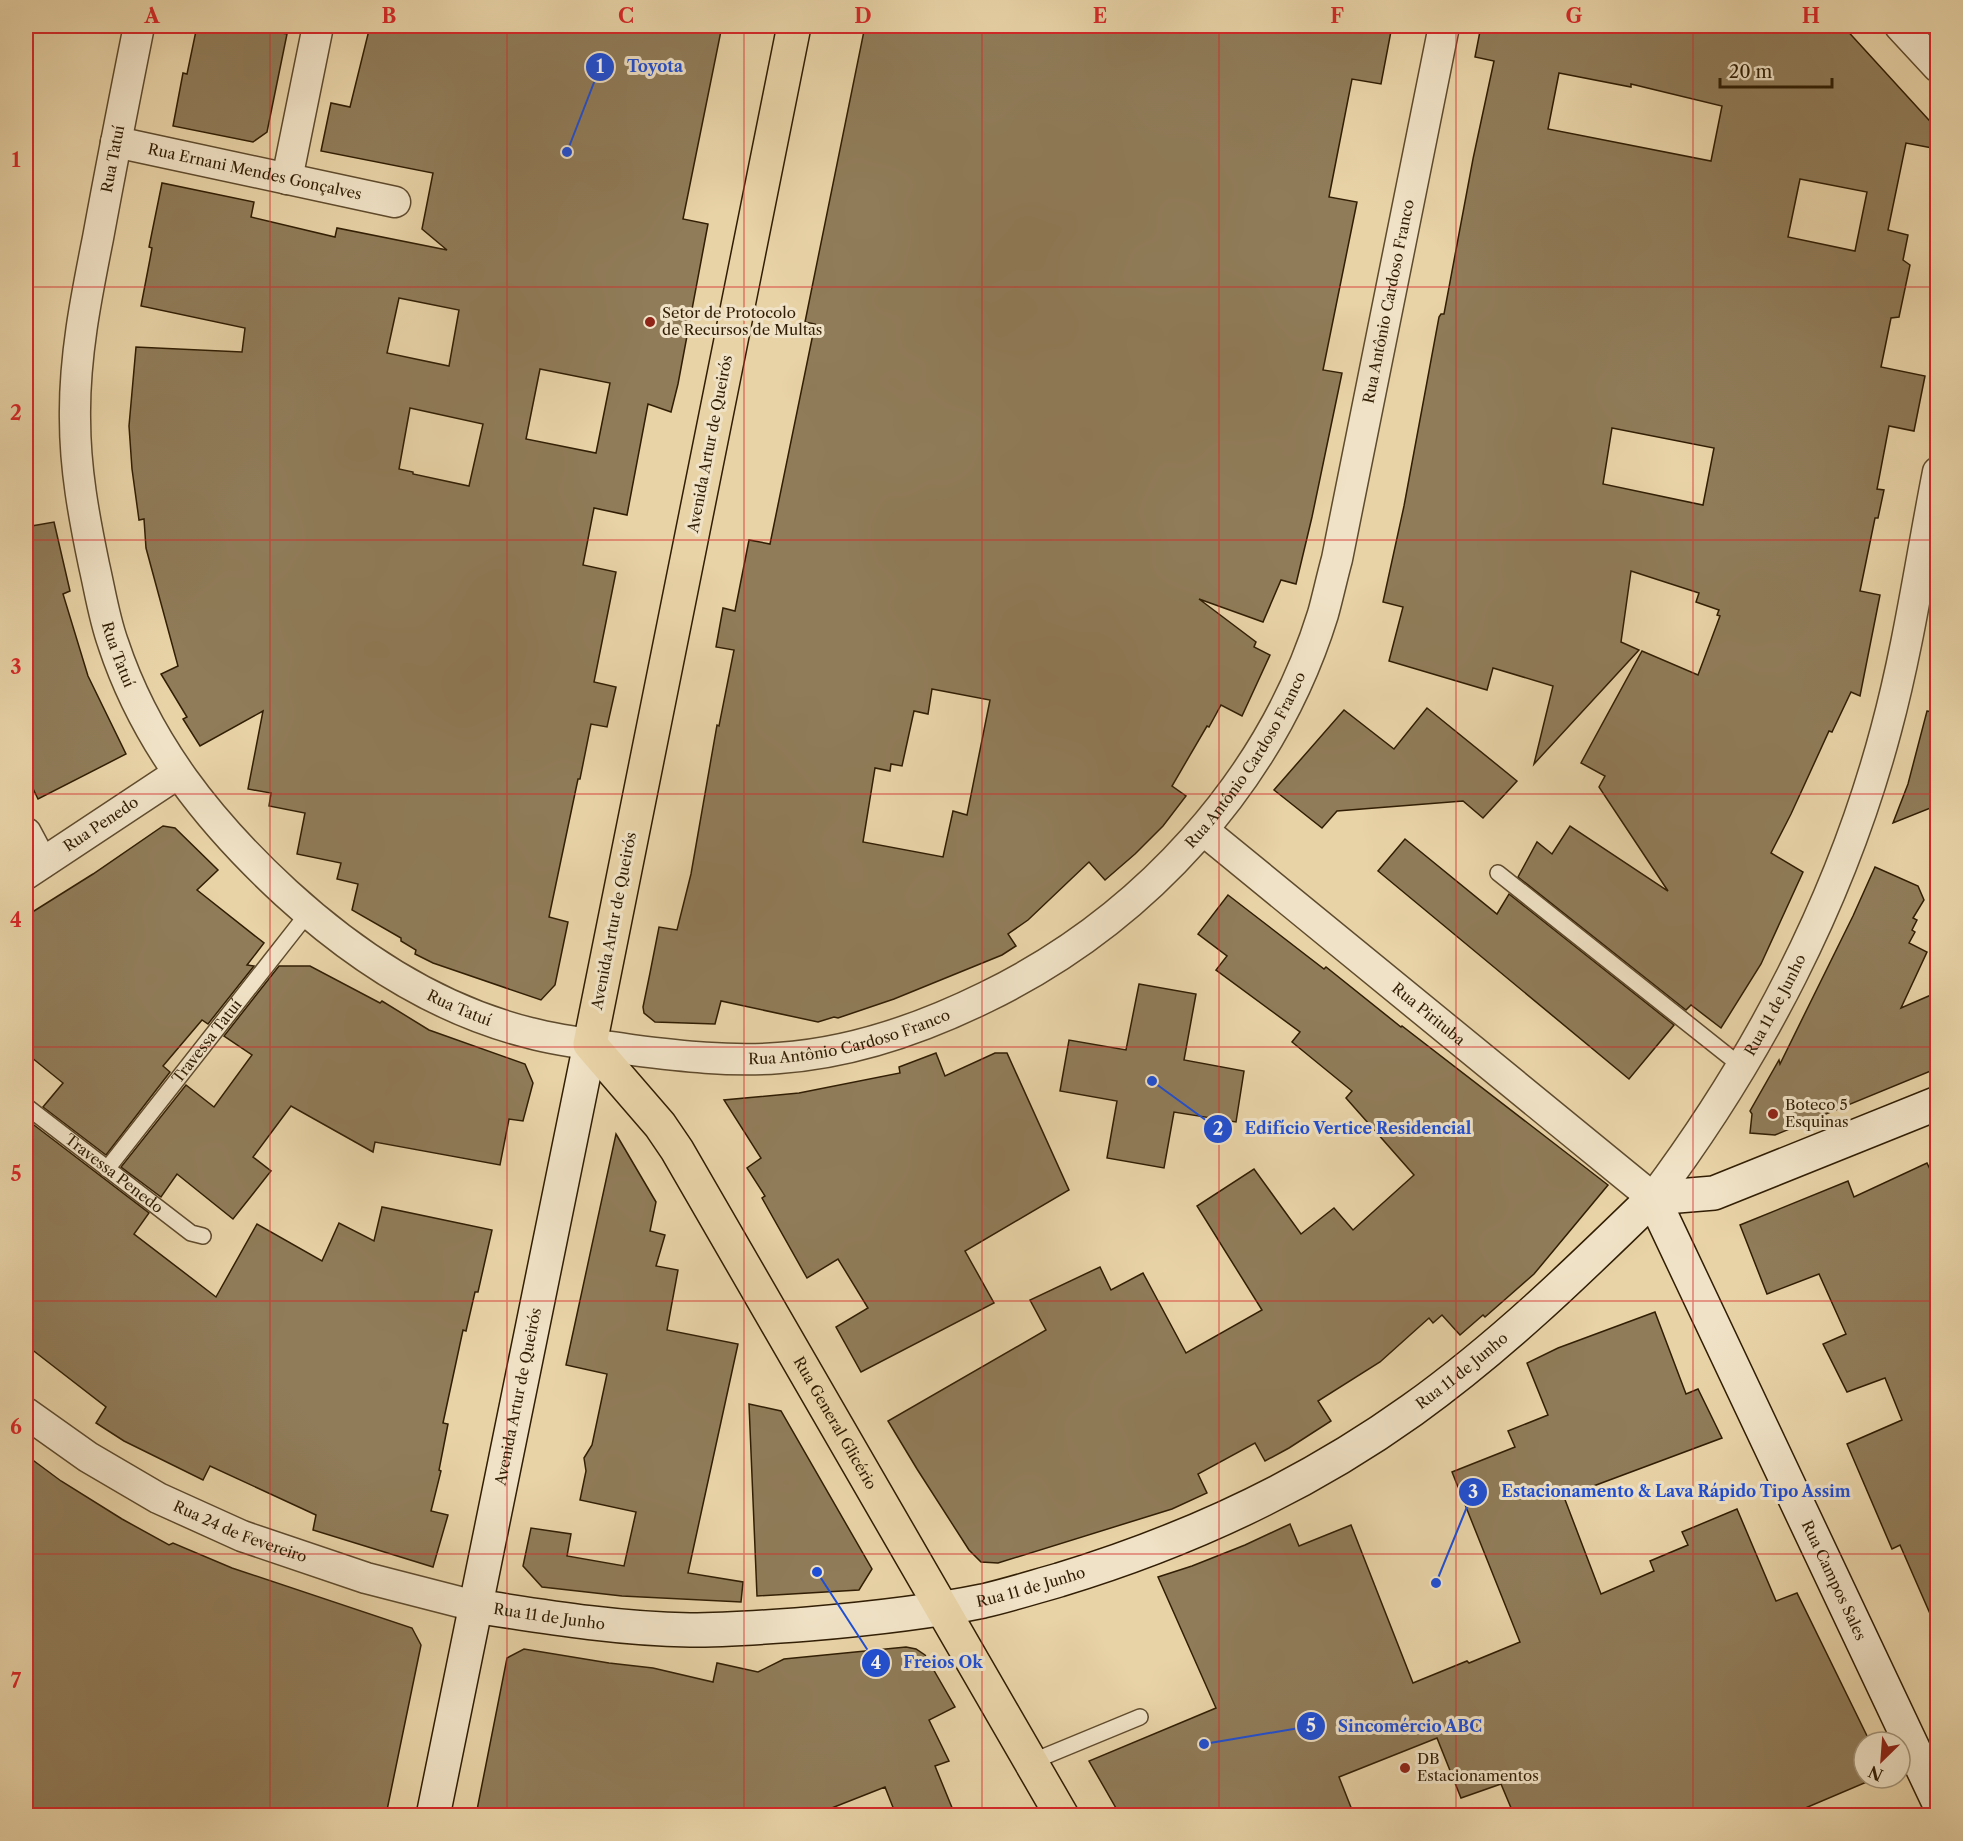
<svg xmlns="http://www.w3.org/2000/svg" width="1963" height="1841" font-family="'Libre Caslon Text',serif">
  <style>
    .building { fill: #907c59; stroke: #311e04; stroke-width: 1.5; fill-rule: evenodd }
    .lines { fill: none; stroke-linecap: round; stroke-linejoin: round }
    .lane-casing { stroke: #5f4b2d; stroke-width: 18 }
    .street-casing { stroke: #5f4b2d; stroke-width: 33 }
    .secondary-casing { stroke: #311e04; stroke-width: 36 }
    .primary-casing { stroke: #311e04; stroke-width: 36 }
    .lane { stroke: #f0e2c6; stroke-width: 15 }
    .street { stroke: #f0e2c6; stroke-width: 30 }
    .secondary { stroke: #f0e2c6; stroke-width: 33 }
    .primary { stroke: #e8d3a7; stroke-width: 33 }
    .grid { fill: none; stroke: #d62828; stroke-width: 1.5; stroke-opacity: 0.55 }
    .poi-dot { fill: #8f2418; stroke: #f0e2c6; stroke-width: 2 }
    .labels { text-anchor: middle; stroke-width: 6; stroke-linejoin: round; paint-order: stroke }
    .street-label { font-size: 15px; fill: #311e04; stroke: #f0e2c6 }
    .poi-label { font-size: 15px; fill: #311e04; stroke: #f0e2c6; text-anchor: start }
    .leader { fill: none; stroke: #1d4ed8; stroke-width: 2 }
    .callout-dot { fill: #1d4ed8; stroke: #f0e2c6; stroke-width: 2 }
    .mark-label { font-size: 18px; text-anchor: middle; font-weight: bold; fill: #fff }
    .callout-label { font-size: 16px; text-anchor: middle; font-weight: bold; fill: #1d4ed8; stroke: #f0e2c6; stroke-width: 6; stroke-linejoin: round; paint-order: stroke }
    .neatline { fill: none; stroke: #d62828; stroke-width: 2 }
    .grid-label { font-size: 20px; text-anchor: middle; font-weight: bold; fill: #d62828 }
  </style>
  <rect width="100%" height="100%" fill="#e8d3a7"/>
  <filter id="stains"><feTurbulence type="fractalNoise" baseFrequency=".00333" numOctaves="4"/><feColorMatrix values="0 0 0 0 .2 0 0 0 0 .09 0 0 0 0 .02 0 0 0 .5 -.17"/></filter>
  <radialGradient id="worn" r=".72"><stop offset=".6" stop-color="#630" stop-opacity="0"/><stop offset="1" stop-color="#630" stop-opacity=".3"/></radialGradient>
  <!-- building -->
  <g class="building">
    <path d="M197,26h76l-1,5 15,3 -20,98 -14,10 -80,-16 10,-53 4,1z"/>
    <path d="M370,26h352l-39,193 25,5 -30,160 -7,28 -23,-8 -21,111 -33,-7 -11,57 33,7 -22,110 22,5 -9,40 -16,-3 -11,55h-2l-29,138 19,5 -13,63 -14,15 -108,-37 -18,-9 1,-4 -15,-9v-3l-49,-28 6,-26 -21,-5 4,-16 -44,-9 8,-41 -36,-7 2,-13 -23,-4 15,-78 -63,35 -17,-27 4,-2 -26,-43 17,-8 -32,-118 -2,-29 -5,1 -7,-51 -3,-43 7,-79 106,5 3,-24 -104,-22 9,-47 2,-11 -3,-1 13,-64 92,19 -3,15 84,20 2,-9 110,22 -25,-21 11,-56 -112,-22 10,-48 19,4zM399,298l60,12 -10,56 -62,-13zM540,369l70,14 -14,70 -70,-14zM410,408l73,16 -14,62 -56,-12v-2l-14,-3z"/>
    <path d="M865,26h527l-11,58 -29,-5 -23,118 28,5 -34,168 19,3 -30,144 -16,67 -15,-4 -18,42 -64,-23 57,43 -2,5 16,8 -28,61 -21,-11 -12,22 -2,-1 -35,60 14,10 -23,30 -28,28 -30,26 -16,-18 -61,58 -20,14 8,12 -14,9 -108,44 -56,19 -4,-1 -16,5 -97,-21 -6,23 -60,-2 -11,-9 -1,-6 7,-34 9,-46 18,3 14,-56 26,-149 2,1 15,-76 -18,-3 7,-39 12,3 14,-71 21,4 45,-220 -10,-2zM932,689l58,11 -23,115 -14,-4 -10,46 -80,-15 12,-74 15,3 1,-7 11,2 12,-55 14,3z"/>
    <path d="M1481,26h362l95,104v19l-32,-6 -18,87 20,5 -5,25 7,5 -11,52 -8,1 -10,49 44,9 -11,55 -25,-5 -12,63 7,1 -6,28h-3l-15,73 20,4 -20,101 -9,-4 -19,40 -3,-1 -38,83 -20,39 32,19 -42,92 -40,64 -30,-23 -5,5 -168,-133 19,-35 15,12 18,-28 98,65 -69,-104 6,-11 -24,-13 61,-112 56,24 22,-59 -3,-1 2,-5 -23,-8 3,-9 -68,-22 -10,71 18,8 -105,114 19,-78 -60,-18 -6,22 -98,-29 14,-54 -20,-5 21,-96 35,-189 2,-3h3l29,-155 21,-98 -19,-4zM1559,73l72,14v-3l91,22 -11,55 -163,-32zM1800,179l67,13 -12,59 -67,-14zM1612,428l102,20 -11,57 -100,-21z"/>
    <path d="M54,522l16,69 -7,3 25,82 38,78 -88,45 -12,-25v-247z"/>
    <path d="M1427,708l90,73 -34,37 -20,-17 -126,10 -15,17 -48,-38 70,-80 50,39z"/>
    <path d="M1927,711l11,2v92l-45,18 15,-39z"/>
    <path d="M163,826l12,2 43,42 -21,20 67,53 -17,22 7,1 -46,58 -6,-4 -39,46 7,6 -64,83 -63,-48 20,-24 -37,-30v-137l67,-42z"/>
    <path d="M1405,839l92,75 12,-20 165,131 -45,54 -251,-208z"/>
    <path d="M1875,867l43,19 6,14 -11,18 4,2 -5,10 3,2 -6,11 18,9 -26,56 37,-16v76l-163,67 -25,-2 2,-19 -2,-3 29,-51 1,4 73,-148z"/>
    <path d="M1228,895l96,74 2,-2 75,60 1,-1 206,159 -74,89 -49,43 -2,-2 -23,20 -18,-20 -9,8 -4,-5 -49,44 -62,39 13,20 -42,27 -24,13 -10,-18 -57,31 9,19 -35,16 -174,54 -17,-1 -12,-12 -52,-81 -29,-48 158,-91 -16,-30 70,-33 11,23 32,-17 43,80 76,-43 -65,-104 57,-37 47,65 33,-26 19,22 61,-55 -68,-77 6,-7 -60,-49 8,-10 -84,-62 11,-14 -29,-22z"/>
    <path d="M279,966h31l70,37 2,-2 47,29 96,34 8,19 -10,38 -14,-2 -9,46 -125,-23 -2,10 -82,-46 -38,51 18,14 -38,48 -56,-45 -16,23 -40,-30 65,-82 28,22 38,-52 -28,-19z"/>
    <path d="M1139,984l57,10 -12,66 60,11 -8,51 -62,-10 -10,56 -57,-10 10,-57 -57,-10 9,-51 57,10z"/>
    <path d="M936,1053l9,23 50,-23h12l62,137 -104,61 29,52 -133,69 -25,-45 32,-19 -30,-49 -31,19 -45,-80 3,-2 -18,-28 14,-10 -37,-58 75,-7 101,-20 -1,-6z"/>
    <path d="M30,1122l119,91 -15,21 82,63 41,-73 65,37 17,-38 35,18 8,-34 110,23 -14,62h-3l-9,39 -3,-1 -20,93 5,1 -9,46 2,1 -10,40 17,4 -15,52 -120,-37 3,-15 -106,-49 -7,14 -79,-39 -28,-18 10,-16 -80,-62v-217z"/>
    <path d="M616,1134l40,68 -6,29 15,4 -9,31 22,4 -11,60 71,14 -50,229 55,9 -2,20 -119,-6 -80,-9 -19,-21 8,-38 40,6 -4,22 57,10 12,-54 -56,-12 6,-29 -2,-13 8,-13 15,-71 -41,-9z"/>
    <path d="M1927,1163l11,23v446l-38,-87 -8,4 -45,-105 55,-24 -17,-42 -38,14 -24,-48 23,-10 -27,-60 -52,20 -27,-69 108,-44 6,16z"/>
    <path d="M1655,1312l31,82 12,-5 24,49 -158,59 37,97 53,-23 -4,-10 38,-16 -6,-13 55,-23 39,92 21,-8 73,149h-6v36h12l-87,37h-275l-13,-31 -40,14 -24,-60 -98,39 15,38h-234l-31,-54 127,-53 -58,-131 34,-11 53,-21 45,-21 9,22 52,-21 62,158 54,-22 2,2 51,-21 -68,-170 63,-25 -7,-16 40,-16 -21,-52 31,-15z"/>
    <path d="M749,1404l32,7 91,158 -13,21 -102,6z"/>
    <path d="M26,1455l35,26 61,38 47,26 4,-2 59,25 180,60 9,17 -35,170h-360z"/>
    <path d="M906,1647l10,2 9,6 30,52 -26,13 20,41 -14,5 20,49h-59l-11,-28 -71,28h-338l31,-157 17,-9 85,14 44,5 60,14 4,-19 41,9 26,-13z"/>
  </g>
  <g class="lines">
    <!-- lane casing -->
    <g class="lane-casing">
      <g id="lane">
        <path d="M1498,873l243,193"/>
        <path id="s1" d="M26,1106l165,127 12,3"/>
        <path id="s2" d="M107,1169l201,-256"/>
        <path d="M1031,1762l109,-45"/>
      </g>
    </g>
    <!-- street casing -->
    <g class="street-casing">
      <g id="street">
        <path id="s3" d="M139,26c-14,70 -28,141 -41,212 -12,60 -24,120 -23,181 0,50 9,98 19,146 6,26 10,53 19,78 33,100 96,179 173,250 70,64 151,117 244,140 33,9 68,12 102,17 48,6 99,12 147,8 73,-5 142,-29 207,-61 156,-76 285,-215 337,-383 5,-18 9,-37 14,-55l107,-533"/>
        <path d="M1900,26l38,41"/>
        <path id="s4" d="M116,142l279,60"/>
        <path d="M287,179l31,-153"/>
        <path id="s5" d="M1203,830l450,368c105,-140 188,-299 233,-468 23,-85 35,-172 52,-258"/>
        <path d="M26,833l16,30"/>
        <path id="s6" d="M26,874l151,-100"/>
        <path id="s7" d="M26,1413l62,44 70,41 84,38 124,42 109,28"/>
      </g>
    </g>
    <!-- secondary casing -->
    <g class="secondary-casing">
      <g id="secondary">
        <path id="s8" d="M1653,1198l285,603"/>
        <path d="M1653,1198l61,-5 224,-90"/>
        <path id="s9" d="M475,1606c71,11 143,23 215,24 40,0 79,-3 118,-6 59,-5 117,-11 175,-23 26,-6 51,-14 76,-21 125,-38 247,-94 353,-170 88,-63 164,-137 241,-212"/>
        <path id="s10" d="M433,1816l157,-772"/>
      </g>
    </g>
    <!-- primary casing -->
    <g class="primary-casing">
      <g id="primary">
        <path id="s11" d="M794,26l-204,1018 70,81 17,25 385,666"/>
      </g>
    </g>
    <!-- lane -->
    <use href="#lane" class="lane"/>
    <!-- street -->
    <use href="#street" class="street"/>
    <!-- secondary -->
    <use href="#secondary" class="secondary"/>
    <!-- primary -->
    <use href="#primary" class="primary"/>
  </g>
  <!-- grid -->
  <path class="grid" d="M270,26v1790M507,26v1790M744,26v1790M982,26v1790M1219,26v1790M1456,26v1790M1693,26v1790M26,287h1912M26,540h1912M26,794h1912M26,1047h1912M26,1301h1912M26,1554h1912"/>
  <!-- markers -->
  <g class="poi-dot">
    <circle cx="650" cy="322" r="6"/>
    <circle cx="1773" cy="1114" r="6"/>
    <circle cx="1405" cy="1768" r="6"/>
  </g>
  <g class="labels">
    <!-- street labels -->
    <g class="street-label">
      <text transform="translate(113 159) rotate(-79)" y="5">Rua Tatuí</text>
      <text dy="5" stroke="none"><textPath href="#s4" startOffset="142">Rua Ernani Mendes Gonçalves</textPath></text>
      <text dy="5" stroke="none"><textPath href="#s3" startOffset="2530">Rua Antônio Cardoso Franco</textPath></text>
      <text transform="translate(710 444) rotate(-79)" y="5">Avenida Artur de Queirós</text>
      <text dy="5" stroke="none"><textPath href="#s3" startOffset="639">Rua Tatuí</textPath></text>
      <text dy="5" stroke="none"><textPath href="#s3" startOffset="2044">Rua Antônio Cardoso Franco</textPath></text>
      <text dy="5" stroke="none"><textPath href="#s6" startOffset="90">Rua Penedo</textPath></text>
      <text transform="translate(614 921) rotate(-79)" y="5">Avenida Artur de Queirós</text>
      <text dy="5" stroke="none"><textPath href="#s5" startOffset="810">Rua 11 de Junho</textPath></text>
      <text dy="5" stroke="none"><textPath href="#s3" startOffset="1143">Rua Tatuí</textPath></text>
      <text dy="5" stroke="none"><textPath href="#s5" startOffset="291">Rua Pirituba</textPath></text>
      <text dy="5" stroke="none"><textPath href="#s3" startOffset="1542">Rua Antônio Cardoso Franco</textPath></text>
      <text dy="5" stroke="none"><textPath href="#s2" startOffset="162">Travessa Tatuí</textPath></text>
      <text dy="5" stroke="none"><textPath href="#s1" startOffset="111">Travessa Penedo</textPath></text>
      <text dy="5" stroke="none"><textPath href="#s9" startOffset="1047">Rua 11 de Junho</textPath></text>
      <text dy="5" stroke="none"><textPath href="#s10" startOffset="428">Avenida Artur de Queirós</textPath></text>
      <text dy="5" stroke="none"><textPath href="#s11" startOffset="1491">Rua General Glicério</textPath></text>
      <text dy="5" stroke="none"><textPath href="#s7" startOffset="246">Rua 24 de Fevereiro</textPath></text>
      <text dy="5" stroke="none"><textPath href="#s8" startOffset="423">Rua Campos Sales</textPath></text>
      <text dy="5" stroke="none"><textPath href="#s9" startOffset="561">Rua 11 de Junho</textPath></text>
      <text dy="5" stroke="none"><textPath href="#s9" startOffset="75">Rua 11 de Junho</textPath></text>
    </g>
    <!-- poi labels -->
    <g class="poi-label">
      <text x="662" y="318">Setor de Protocolo<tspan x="662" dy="17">de Recursos de Multas</tspan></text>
      <text x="1785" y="1110">Boteco 5<tspan x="1785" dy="17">Esquinas</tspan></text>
      <text x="1417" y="1764">DB<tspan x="1417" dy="17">Estacionamentos</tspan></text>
    </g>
  </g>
  <!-- callouts -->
  <path class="leader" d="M567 152L600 67M1152 1081L1218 1129M1436 1583L1473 1492M817 1572L876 1663M1204 1744L1311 1726"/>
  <g class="callout-dot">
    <circle cx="567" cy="152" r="6"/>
    <circle cx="1152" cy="1081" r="6"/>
    <circle cx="1436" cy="1583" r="6"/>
    <circle cx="817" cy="1572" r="6"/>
    <circle cx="1204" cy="1744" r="6"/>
    <circle cx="600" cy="67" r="15"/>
    <circle cx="1218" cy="1129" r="15"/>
    <circle cx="1473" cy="1492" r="15"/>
    <circle cx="876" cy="1663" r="15"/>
    <circle cx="1311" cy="1726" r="15"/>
  </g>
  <g class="mark-label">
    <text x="600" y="73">1</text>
    <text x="1218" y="1135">2</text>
    <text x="1473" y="1498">3</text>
    <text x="876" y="1669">4</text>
    <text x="1311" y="1732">5</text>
  </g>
  <g class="callout-label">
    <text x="655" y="72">Toyota</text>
    <text x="1358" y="1134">Edifício Vertice Residencial</text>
    <text x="1676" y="1497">Estacionamento &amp; Lava Rápido Tipo Assim</text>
    <text x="943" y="1668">Freios Ok</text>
    <text x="1410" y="1732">Sincomércio ABC</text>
  </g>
  <!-- margin -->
  <rect width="1963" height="1841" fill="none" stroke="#e8d3a7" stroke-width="66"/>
  <!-- north arrow -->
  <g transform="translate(1882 1760) rotate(205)"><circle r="28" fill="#f0e2c6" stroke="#a49478" stroke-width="1.5"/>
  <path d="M0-4.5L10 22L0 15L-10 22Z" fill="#8f2418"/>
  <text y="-9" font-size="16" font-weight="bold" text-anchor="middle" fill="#311e04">N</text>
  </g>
  <!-- scale -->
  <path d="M1720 78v9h112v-9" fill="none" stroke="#311e04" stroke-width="3"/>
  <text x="1729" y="78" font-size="18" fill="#311e04" stroke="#f0e2c6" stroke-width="4.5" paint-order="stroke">20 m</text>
  <rect x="33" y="33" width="1897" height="1775" class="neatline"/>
  <g class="grid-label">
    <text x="152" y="23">A</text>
    <text x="389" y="23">B</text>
    <text x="626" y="23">C</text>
    <text x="863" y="23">D</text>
    <text x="1100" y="23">E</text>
    <text x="1337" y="23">F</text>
    <text x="1574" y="23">G</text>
    <text x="1811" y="23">H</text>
    <text x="16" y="167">1</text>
    <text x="16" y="420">2</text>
    <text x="16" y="674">3</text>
    <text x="16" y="927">4</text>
    <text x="16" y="1181">5</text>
    <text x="16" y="1434">6</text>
    <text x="16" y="1688">7</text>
  </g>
  <rect width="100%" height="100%" filter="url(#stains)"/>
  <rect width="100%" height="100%" fill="url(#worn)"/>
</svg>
